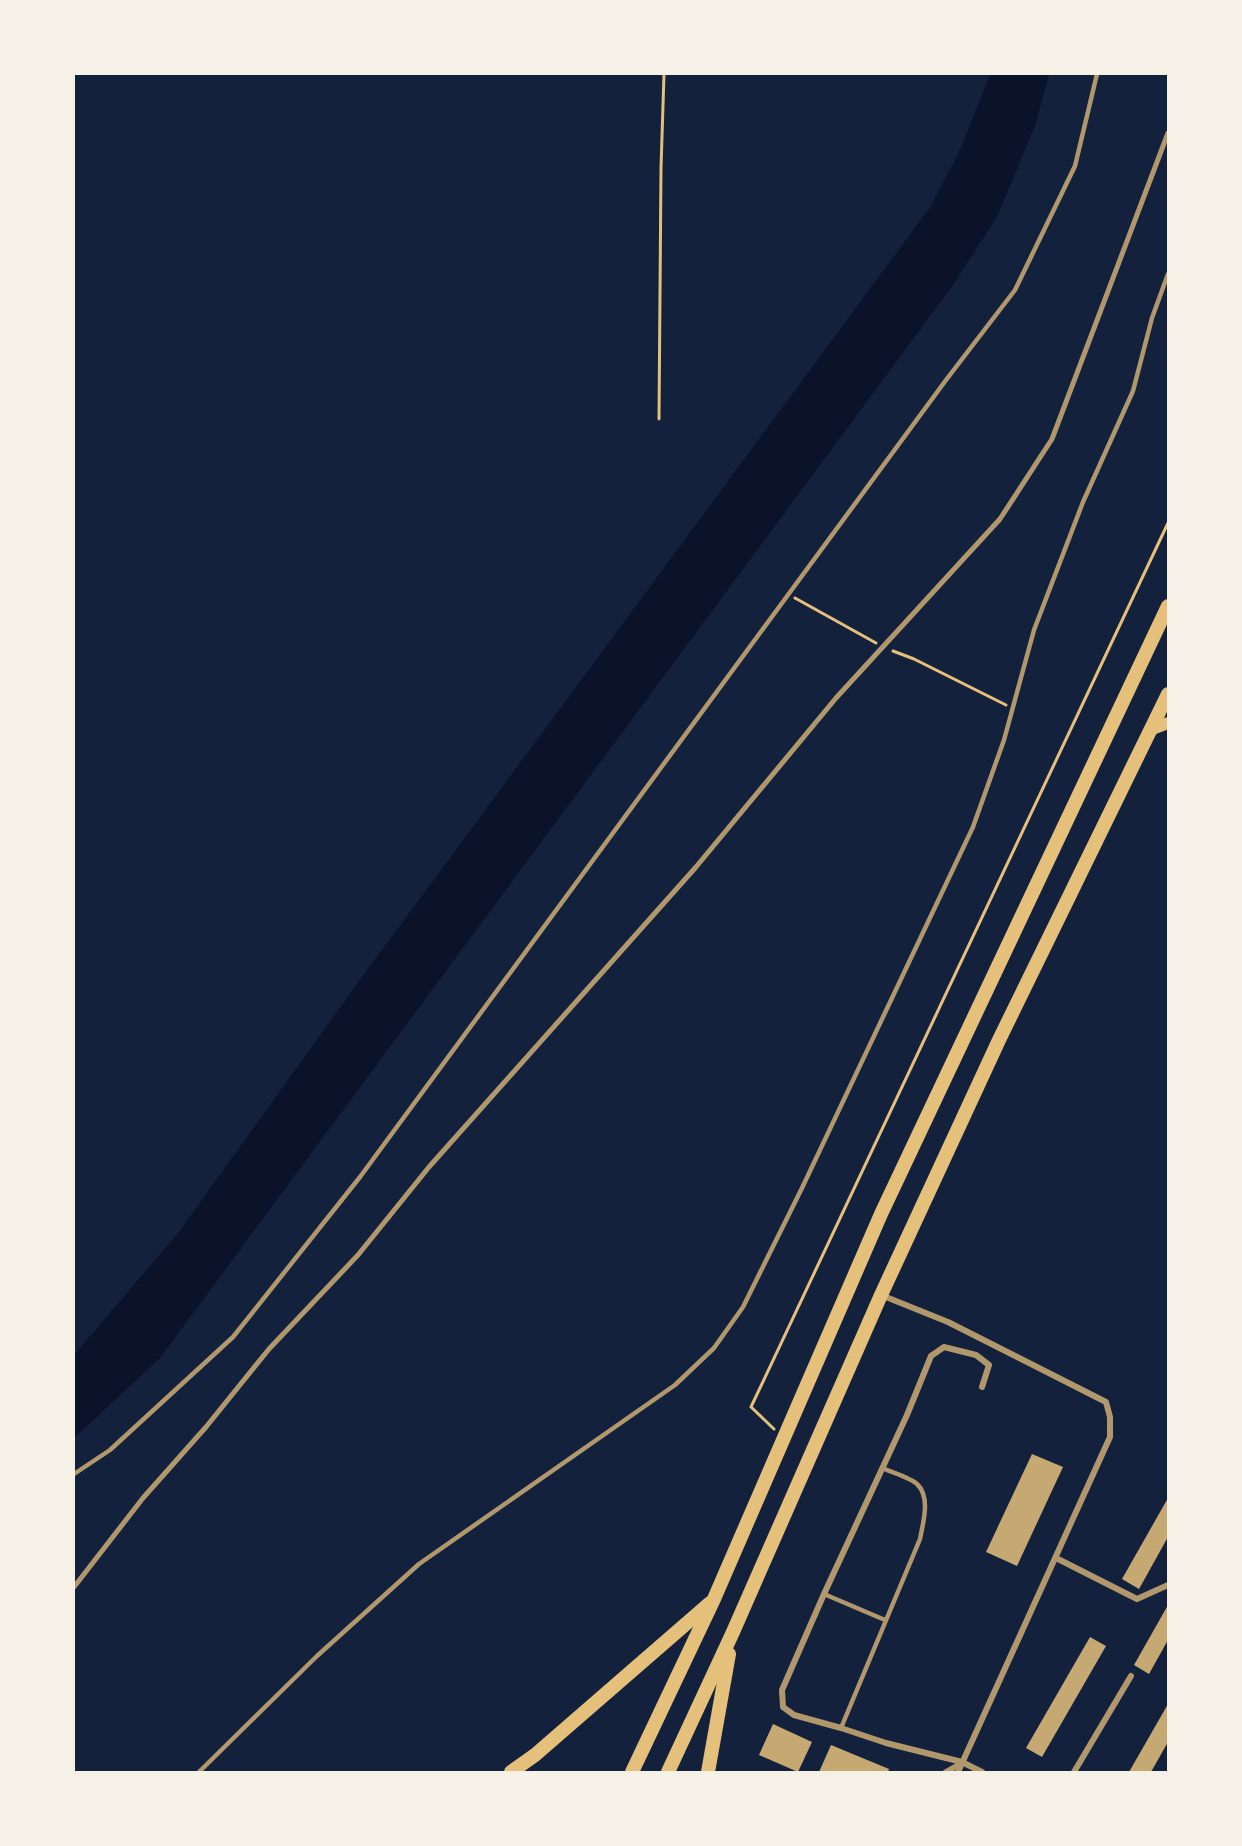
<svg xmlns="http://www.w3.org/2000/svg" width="1242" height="1846" font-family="Roboto,sans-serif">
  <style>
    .water { fill: #0b132b }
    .building { fill: #c6a872 }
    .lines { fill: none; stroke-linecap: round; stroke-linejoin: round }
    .path { stroke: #e5c07b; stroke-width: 3 }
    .service { stroke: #b1986c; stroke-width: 4.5 }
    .pedestrian { stroke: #b1986c; stroke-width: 5 }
    .minor { stroke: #b1986c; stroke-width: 6 }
    .secondary { stroke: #e5c07b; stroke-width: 12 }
    .trunk { stroke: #e5c07b; stroke-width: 14 }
  </style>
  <rect width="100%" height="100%" fill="#14213d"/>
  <!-- water -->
  <path class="water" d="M990,74h59l-14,52 -38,91 -44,68 -793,1073 -86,80v-83l104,-122 181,-252 572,-775 30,-58z"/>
  <!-- building -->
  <g class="building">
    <path d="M1032,1454l31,13 -46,99 -31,-14z"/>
    <path d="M1168,1498v39l-29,52 -17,-10z"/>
    <path d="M1168,1605v35l-19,34 -15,-9z"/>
    <path d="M1090,1637l16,9 -64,111 -16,-9z"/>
    <path d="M1168,1704v38l-17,30h-22z"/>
    <path d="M773,1724l39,18 -14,30 -39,-17z"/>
    <path d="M831,1745l58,24 -1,3h-69z"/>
  </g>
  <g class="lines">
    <!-- path -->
    <g class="path">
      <path d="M659,419l2,-251 3,-94"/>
      <path d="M795,598l81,45"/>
      <path d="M893,651l21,8 92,46"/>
      <path d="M774,1429l-23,-22 417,-884"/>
    </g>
    <!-- service -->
    <g class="service">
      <path d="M74,1474l36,-24 123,-113 127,-160 586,-797 69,-90 60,-124 22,-92"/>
      <path d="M824,1594l61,26"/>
      <path d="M841,1728l79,-189c3,-16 11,-42 -3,-55 -6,-6 -26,-12 -35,-16"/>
      <path d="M199,1772l118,-116 102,-92 256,-179 39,-37 29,-41 59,-119 171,-361 31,-87 30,-110 49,-128 50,-111 19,-73 16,-44"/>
    </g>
    <!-- pedestrian -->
    <path class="pedestrian" d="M74,1587l69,-89 63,-71 63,-78 89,-94 71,-88 267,-300 140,-169 164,-179 52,-80 116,-306"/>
    <!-- minor -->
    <g class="minor">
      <path d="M881,1295l67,27 158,80 4,15v20l-152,335"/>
      <path d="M1056,1558l81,41 31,-14"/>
      <path d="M946,1772l16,-9"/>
      <path d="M982,1772l-20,-10 -76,-19 -45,-15 -47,-13 -11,-8 -1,-17 42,-96 83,-179 24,-59 13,-9 32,8 13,10 -7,22"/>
      <path d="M1074,1772l57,-96"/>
    </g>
    <!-- secondary -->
    <path class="secondary" d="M1150,730l18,-7"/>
    <!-- trunk -->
    <g class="trunk">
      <path d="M511,1772l24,-17 175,-152"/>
      <path d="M632,1772l82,-173 167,-385 287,-608"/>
      <path d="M668,1772l65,-140 148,-337 118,-255 169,-346"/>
      <path d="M708,1772l21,-118"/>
    </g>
  </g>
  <!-- border -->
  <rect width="1242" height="1846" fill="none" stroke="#f6f1e7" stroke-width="150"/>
</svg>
